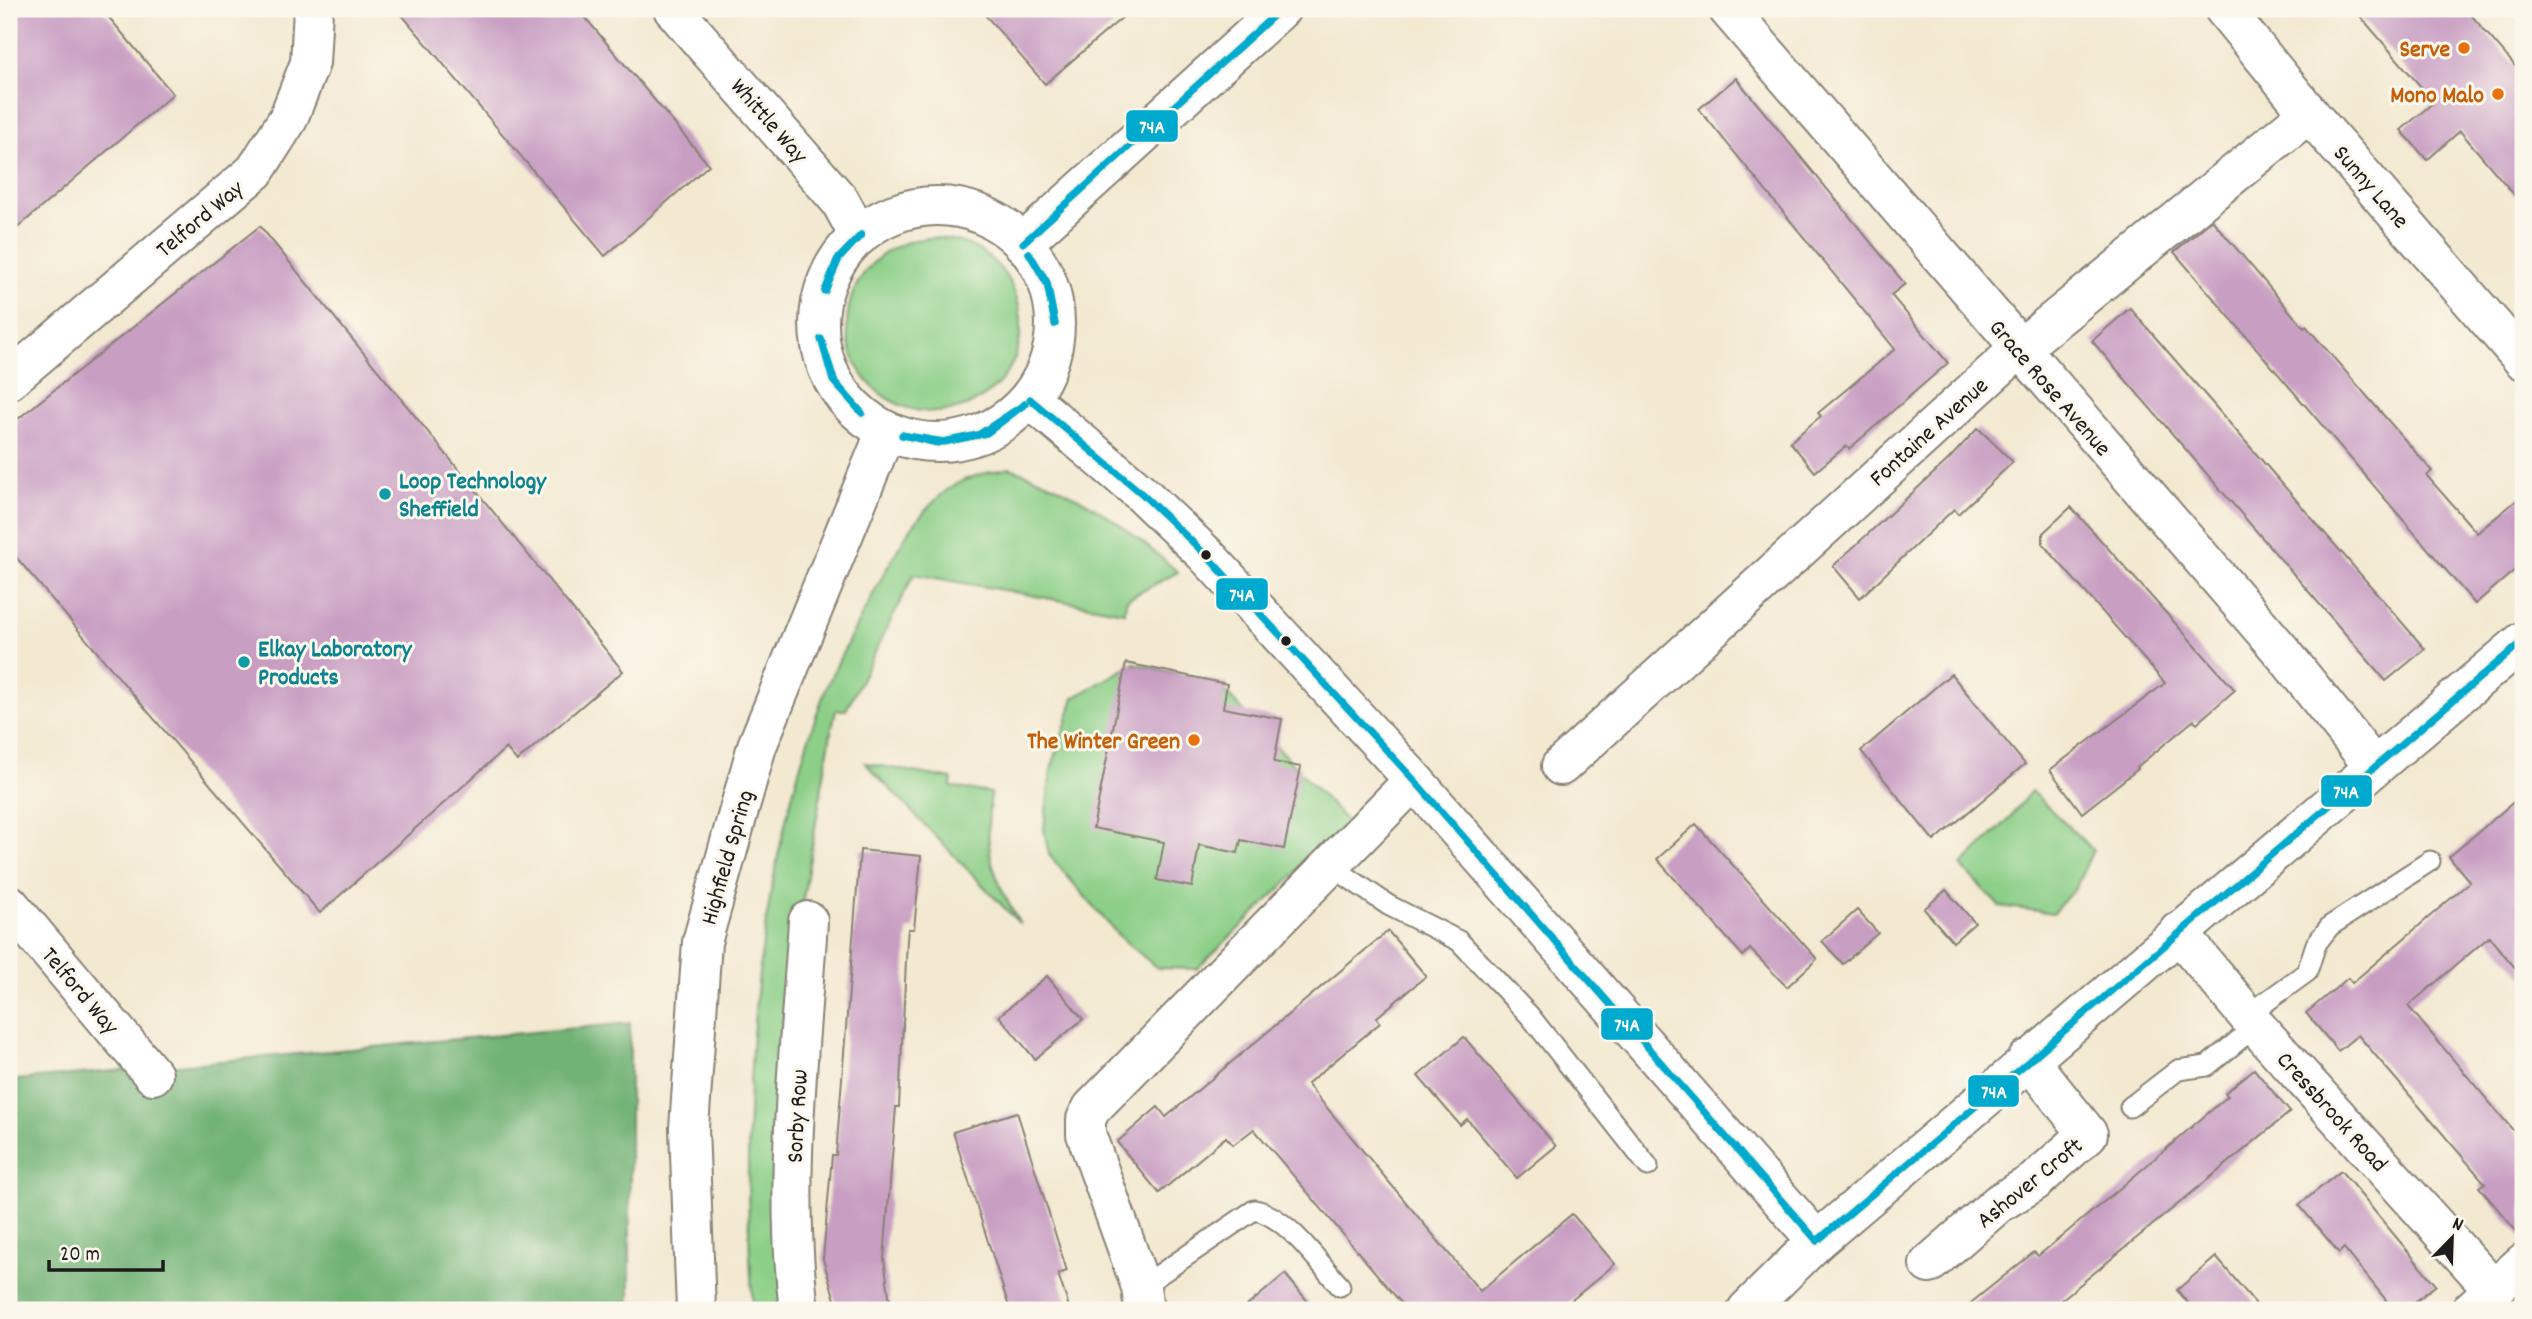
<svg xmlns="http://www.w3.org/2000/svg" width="2532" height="1319" font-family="Dekko,sans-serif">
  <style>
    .green { fill: #8ccf88; stroke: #547652; stroke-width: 2 }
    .forest { fill: #71b274; stroke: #466748; stroke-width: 2 }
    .building { fill: #c89ec3 }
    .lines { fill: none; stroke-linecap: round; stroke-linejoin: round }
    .service-casing { stroke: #888276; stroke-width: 23 }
    .minor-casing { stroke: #888276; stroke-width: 42 }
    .secondary-casing { stroke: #888276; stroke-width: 42 }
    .service { stroke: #fff; stroke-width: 19 }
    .minor { stroke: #fff; stroke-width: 38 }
    .secondary { stroke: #fff; stroke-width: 38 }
    .bus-1-casing { stroke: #fbf7ec; stroke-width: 12 }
    .bus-1 { stroke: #00a9ce; stroke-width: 7 }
    .food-dot { fill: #e8710a; stroke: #fbf7ec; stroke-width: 2.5 }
    .culture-dot { fill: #0f9aa8; stroke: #fbf7ec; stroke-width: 2.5 }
    .bus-dot { fill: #1c1c1c; stroke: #fbf7ec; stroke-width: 2.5 }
    .labels { text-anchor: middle; stroke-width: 6; stroke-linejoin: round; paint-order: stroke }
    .food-label { font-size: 24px; font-weight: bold; fill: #c56008; stroke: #fbf7ec; text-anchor: end }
    .street-label { font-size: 24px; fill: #1c1c1c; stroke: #fbf7ec }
    .culture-label { font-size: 24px; font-weight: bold; fill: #0d838f; stroke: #fbf7ec; text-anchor: start }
    .line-badge { stroke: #fbf7ec; stroke-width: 2.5 }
    .badge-label { font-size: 19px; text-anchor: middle; font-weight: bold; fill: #fff }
  </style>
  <rect width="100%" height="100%" fill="#fbf7ec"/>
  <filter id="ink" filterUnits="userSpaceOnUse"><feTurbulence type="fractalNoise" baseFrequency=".0143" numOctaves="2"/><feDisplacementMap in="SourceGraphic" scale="14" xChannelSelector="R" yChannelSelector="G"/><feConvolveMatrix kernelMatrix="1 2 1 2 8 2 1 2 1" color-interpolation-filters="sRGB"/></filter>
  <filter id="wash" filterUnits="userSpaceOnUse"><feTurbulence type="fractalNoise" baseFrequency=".00686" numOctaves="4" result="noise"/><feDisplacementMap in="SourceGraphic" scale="28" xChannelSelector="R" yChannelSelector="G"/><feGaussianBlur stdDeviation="1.57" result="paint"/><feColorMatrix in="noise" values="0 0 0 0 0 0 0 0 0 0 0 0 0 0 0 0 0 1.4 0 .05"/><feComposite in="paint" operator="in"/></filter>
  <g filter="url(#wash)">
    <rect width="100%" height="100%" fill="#f3e9d1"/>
    <!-- green -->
    <g class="green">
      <circle cx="934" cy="325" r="87"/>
      <path d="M1010,468c72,24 111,55 168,104l-51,27 -3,13 -210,-38 -68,136h-10l-4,17 -54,321v190l7,72h-32c-14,-204 -1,-417 69,-611 12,-33 30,-64 46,-95 21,-40 44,-89 82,-116 17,-12 39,-16 60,-20z"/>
      <path d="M1134,663l83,20 131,140 -151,146 -40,-1 -38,-32 -70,-81 -5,-26 7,-59 23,-72z"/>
      <path d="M865,763l87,16 -1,8 40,6c-8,56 1,83 29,131z"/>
      <path d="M2031,791l62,59 -17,37 -23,26 -54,-7 -38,-40 45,-44z"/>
    </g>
    <!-- forest -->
    <path class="forest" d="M630,1023v287h-621v-239l7,9z"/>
    <g id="blocks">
      <!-- building -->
      <g class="building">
        <path d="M9,9h93l71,85 -164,141z"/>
        <path d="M397,9h181l131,156 -104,91z"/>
        <path d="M980,9h152l-87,75z"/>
        <path d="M2354,9h112l57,66v130l-63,-74 -33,29 -26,-30 33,-28z"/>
        <path d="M1736,78l169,206 -14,11 57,68 -99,86 -3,-3 -31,26 -25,-30 31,-26 -3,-3 77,-64 -196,-240z"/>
        <path d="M2212,220l92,108 2,-2 126,145 -5,5 50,57 46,-38v68l-48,41 -301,-352z"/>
        <path d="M260,226l363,445 -106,90 -11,-13 -186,165 -311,-364v-123z"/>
        <path d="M2130,308l295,341 -39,32 -294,-340z"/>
        <path d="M1978,428l35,34 -55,52 -4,-5 -94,89 -27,-32 115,-106z"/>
        <path d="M2071,507l164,183 -38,33 -3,-3 -57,47 1,2 -56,44 -32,-43 115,-87 -122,-139v-11z"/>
        <path d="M1126,663l101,21 -4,24 59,11 -8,43 27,5 -17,82 -43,-9 -3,13 -39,-8 -7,42 -35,-7 7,-38 -71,-14z"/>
        <path d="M1951,674l74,90 -91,77 -73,-90z"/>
        <path d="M2523,794v183l-34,-40 -81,69 115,136v97l-44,-52 6,-4 -127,-148 -20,16 -32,-38 42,-35 4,5 118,-101 -21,-25z"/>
        <path d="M1696,824l121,135 -30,28 -37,-38 -7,7 -86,-97z"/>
        <path d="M860,850l61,6 -7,73h-6l-1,11 -8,167h-3l-12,152 7,51h-53l-15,-51 9,-104h4z"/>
        <path d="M1946,890l29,33 -22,19 -29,-33z"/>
        <path d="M1857,910l21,23 -35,31 -21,-23z"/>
        <path d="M1388,931l38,45 -50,42 4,5 -73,61 173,207 92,-77 43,50 -55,46h-153l-153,-181 -21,16 -7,-8 -67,56 -42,-51 41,-35 8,10z"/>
        <path d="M1047,976l36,43 -48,40 -36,-43z"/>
        <path d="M1464,1037l92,109 -39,32 -50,-59 -7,6 -42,-49z"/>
        <path d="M2254,1069l36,43 -241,198h-87l72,-58 4,4 80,-66 110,-94 -3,-3z"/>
        <path d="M1017,1112l50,159 -9,3 12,36h-60l-57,-178z"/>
        <path d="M2341,1171l95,114 -31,25h-11l-50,-62 -5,5 -40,-48z"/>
        <path d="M2216,1257l45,53h-67l-17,-20z"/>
        <path d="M1285,1274l30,36h-73z"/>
      </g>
    </g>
  </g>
  <g filter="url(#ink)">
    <use href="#blocks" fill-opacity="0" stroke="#888276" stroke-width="2"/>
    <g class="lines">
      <!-- service casing -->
      <g class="service-casing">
        <g id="service">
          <path d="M1330,865l58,40 71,36 71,75 118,150"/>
          <path d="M2248,1015l59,-43 9,-28 14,-18 100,-65"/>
          <path d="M2130,1107l48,-37 29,-4 49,-40"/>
          <path d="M1141,1287l113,-77c31,4 65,53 86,76"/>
        </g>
      </g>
      <!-- minor casing -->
      <g class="minor-casing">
        <g id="minor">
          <path d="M673,9l167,192 19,35"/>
          <path d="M1728,9l556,645 90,113"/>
          <path d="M2224,9l85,104 214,247"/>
          <path d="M9,380l246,-209 33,-52 22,-56 3,-54"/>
          <path d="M1030,399l110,93 66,63 208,225 403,461"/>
          <path d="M1561,766l457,-416 291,-237"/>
          <path d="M9,904l144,171"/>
          <path d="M2178,932l78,94 236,262"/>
          <path d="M1929,1264l70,-61 35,-21 54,-48 -60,-75"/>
          <path d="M799,1310c-16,-129 1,-260 9,-389"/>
          <path d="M1144,1310l-3,-23 -55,-153v-15l6,-11 322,-328"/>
          <path d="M1747,1310l70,-69 706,-600"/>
          <path d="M2471,1310l52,-47"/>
        </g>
      </g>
      <!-- secondary casing -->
      <g class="secondary-casing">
        <g id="secondary">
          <circle cx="937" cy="324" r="118"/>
          <path d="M1023,243l258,-234"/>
          <path d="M696,1310l-7,-182 13,-186 55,-196 129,-315"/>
        </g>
      </g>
      <!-- service -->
      <use href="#service" class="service"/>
      <!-- minor -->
      <use href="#minor" class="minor"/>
      <!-- secondary -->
      <use href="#secondary" class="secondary"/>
      <!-- bus-1 casing -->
      <g class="bus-1-casing">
        <g id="bus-1">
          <path d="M1023,243l258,-234"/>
          <path d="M1029,253l18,29 8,42"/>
          <path d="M1029,253l18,31 8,40"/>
          <path d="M825,291l12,-31 24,-25"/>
          <path d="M825,291l14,-32 22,-24"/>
          <path d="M821,339l14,43 27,31"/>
          <path d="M821,339l12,42 29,32"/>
          <path d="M1030,399l110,93 66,63 208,225 403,461"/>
          <path d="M902,435l43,7 33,-7"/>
          <path d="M902,435l35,8 41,-8"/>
          <path d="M978,435l47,-31"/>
          <path d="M978,435l9,-2 38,-29"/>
          <path d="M1817,1241l706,-600"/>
        </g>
      </g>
      <!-- bus-1 -->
      <use href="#bus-1" class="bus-1"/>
    </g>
  </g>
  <!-- markers -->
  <g class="food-dot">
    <circle cx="2464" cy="48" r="7"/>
    <circle cx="2498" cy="94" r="7"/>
    <circle cx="1194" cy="740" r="7"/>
  </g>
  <g class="culture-dot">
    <circle cx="385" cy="494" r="7"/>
    <circle cx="244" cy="662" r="7"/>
  </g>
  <g class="bus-dot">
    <circle cx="1206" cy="555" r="6"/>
    <circle cx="1286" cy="641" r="6"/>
  </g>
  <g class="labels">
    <!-- food labels -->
    <g class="food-label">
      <text x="2450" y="56">Serve</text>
      <text x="2484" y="102">Mono Malo</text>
      <text x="1180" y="748">The Winter Green</text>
    </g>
    <!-- street labels -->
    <g class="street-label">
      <text transform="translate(770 120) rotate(49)" y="8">Whittle Way</text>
      <text transform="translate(2372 186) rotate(49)" y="8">Sunny Lane</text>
      <text transform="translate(199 218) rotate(-40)" y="8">Telford Way</text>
      <text transform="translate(2051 387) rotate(49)" y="8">Grace Rose Avenue</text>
      <text transform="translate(1928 431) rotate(-42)" y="8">Fontaine Avenue</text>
      <text transform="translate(726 857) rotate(-74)" y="8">Highfield Spring</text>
      <text transform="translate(81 990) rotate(50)" y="8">Telford Way</text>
      <text transform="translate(2333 1111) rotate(48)" y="8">Cressbrook Road</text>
      <text transform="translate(796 1116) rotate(-87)" y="8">Sorby Row</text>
      <text transform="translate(2029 1182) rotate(-39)" y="8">Ashover Croft</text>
    </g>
    <!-- culture labels -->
    <g class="culture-label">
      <text x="399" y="488">Loop Technology<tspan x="399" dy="28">Sheffield</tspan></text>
      <text x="258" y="656">Elkay Laboratory<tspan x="258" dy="28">Products</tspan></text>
    </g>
  </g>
  <g class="line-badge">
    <rect x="1125" y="109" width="54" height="34" rx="7" fill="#00a9ce"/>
    <rect x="1215" y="577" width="54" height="34" rx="7" fill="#00a9ce"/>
    <rect x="2320" y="774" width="53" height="34" rx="7" fill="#00a9ce"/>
    <rect x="1600" y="1007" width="54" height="34" rx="7" fill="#00a9ce"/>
    <rect x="1967" y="1074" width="53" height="34" rx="7" fill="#00a9ce"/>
  </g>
  <g class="badge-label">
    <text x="1152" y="133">74A</text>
    <text x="1242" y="601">74A</text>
    <text x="2346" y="798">74A</text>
    <text x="1627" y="1031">74A</text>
    <text x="1994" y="1098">74A</text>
  </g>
  <!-- margin -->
  <rect width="2532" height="1319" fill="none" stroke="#fbf7ec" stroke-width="35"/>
  <!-- north arrow -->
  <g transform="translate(2452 1238) rotate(23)" stroke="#fbf7ec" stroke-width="5" paint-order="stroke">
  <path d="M0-5L12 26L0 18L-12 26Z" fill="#1c1c1c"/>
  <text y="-10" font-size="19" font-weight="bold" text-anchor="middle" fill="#1c1c1c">N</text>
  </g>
  <!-- scale -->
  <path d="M49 1260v10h114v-10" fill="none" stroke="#1c1c1c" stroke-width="3.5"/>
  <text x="60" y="1260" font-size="21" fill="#1c1c1c" stroke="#fbf7ec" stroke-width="5" paint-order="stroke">20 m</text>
</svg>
